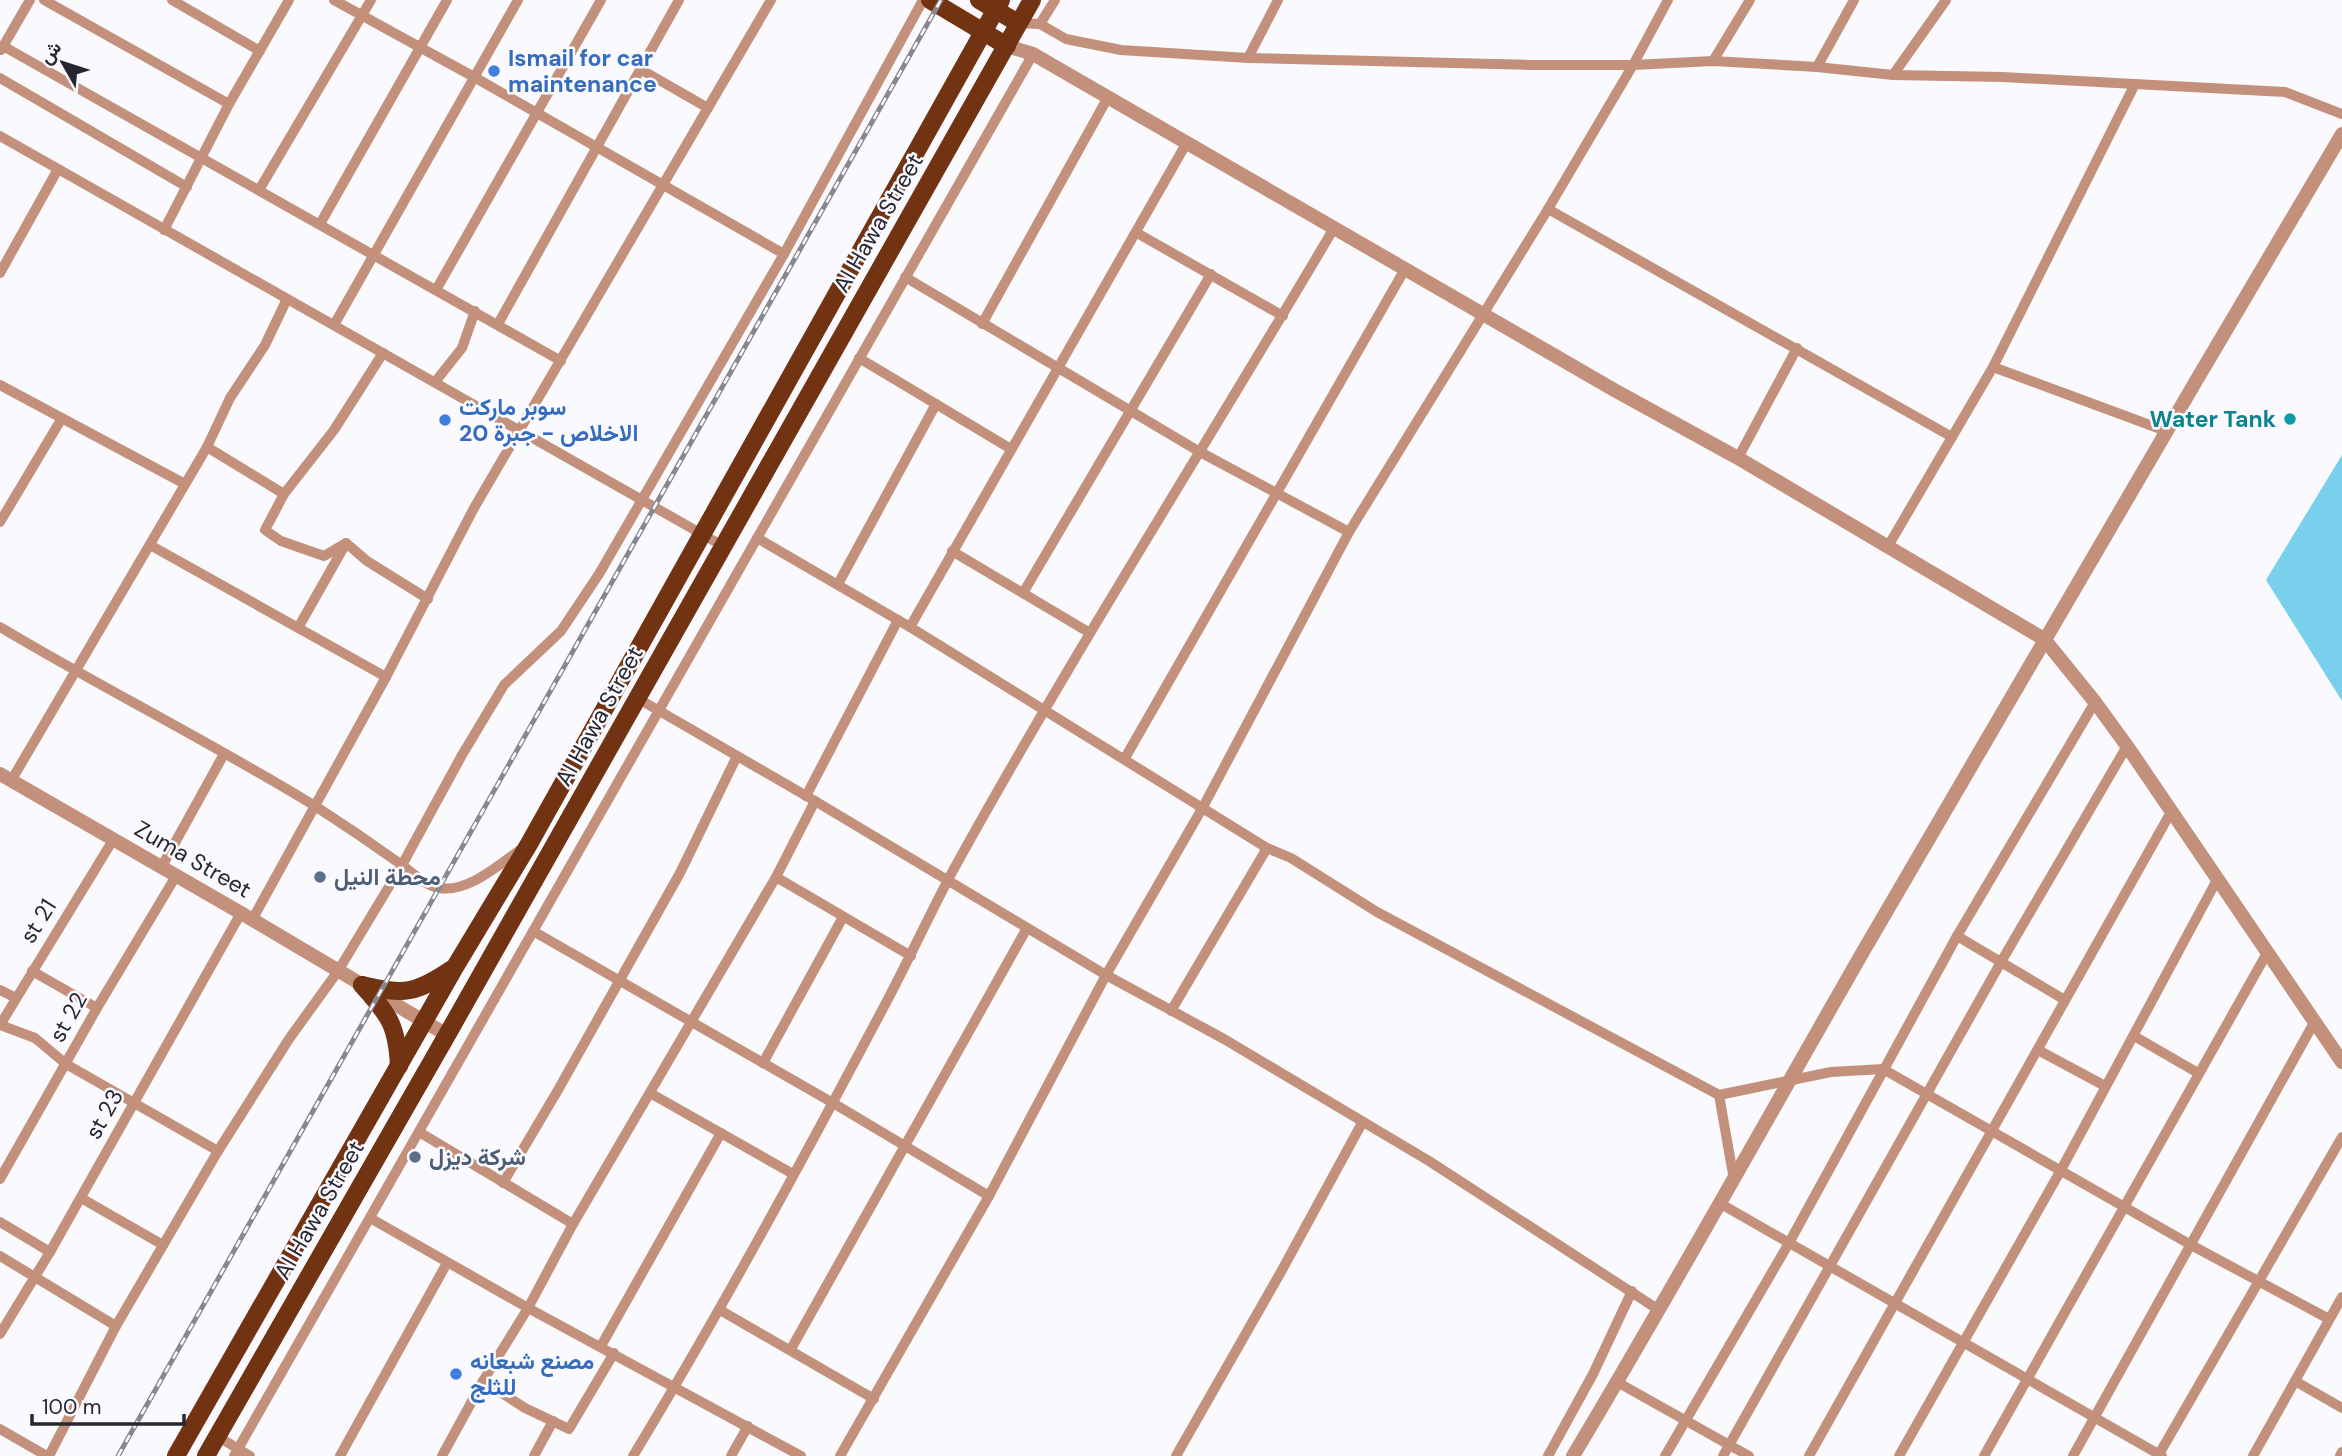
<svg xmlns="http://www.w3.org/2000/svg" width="2342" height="1456" font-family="'DM Sans',Vazirmatn,sans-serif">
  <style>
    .water { fill: #79d0ec }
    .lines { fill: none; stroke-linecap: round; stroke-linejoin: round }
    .minor { stroke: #c3917b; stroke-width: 10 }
    .tertiary { stroke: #c3917b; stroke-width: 14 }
    .trunk { stroke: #713312; stroke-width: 18 }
    .rail-casing { stroke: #87878e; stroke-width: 5 }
    .rail { stroke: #f9f9fe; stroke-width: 2.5; stroke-dasharray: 8; stroke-linecap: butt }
    .shop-dot { fill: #3f7fe0; stroke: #f9f9fe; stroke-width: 2.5 }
    .culture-dot { fill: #0f9aa8; stroke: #f9f9fe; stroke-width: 2.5 }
    .service-dot { fill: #5c6f8a; stroke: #f9f9fe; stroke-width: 2.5 }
    .labels { text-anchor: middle; stroke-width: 5; stroke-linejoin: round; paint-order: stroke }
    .shop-label { font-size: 23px; font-weight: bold; fill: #366cbe; stroke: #f9f9fe; text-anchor: start }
    .street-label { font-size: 23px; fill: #282730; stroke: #f9f9fe }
    .culture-label { font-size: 23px; font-weight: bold; fill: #0d838f; stroke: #f9f9fe; text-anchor: end }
    .service-label { font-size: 23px; font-weight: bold; fill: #4e5e75; stroke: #f9f9fe; text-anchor: start }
  </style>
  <rect width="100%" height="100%" fill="#f9f9fe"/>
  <!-- water -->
  <path class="water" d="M2342,455v246l-76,-121z"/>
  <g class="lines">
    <!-- minor -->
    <g class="minor">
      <path d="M44,0l185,104"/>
      <path d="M172,0l88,51"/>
      <path d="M334,0l140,77 310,177"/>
      <path d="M1018,23l22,1 26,15 55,11 127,8 284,7h101l80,-4 104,6 76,8 110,2 282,15 57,22"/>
      <path d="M1040,24l15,-24"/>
      <path d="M3,46l558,315"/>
      <path d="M1,50l29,-50"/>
      <path d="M1248,58l30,-58"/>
      <path d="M1713,61l37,-61"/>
      <path d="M1817,67l37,-67"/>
      <path d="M640,69l68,39"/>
      <path d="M1893,75l53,-75"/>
      <path d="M0,78l187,109"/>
      <path d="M0,136l723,410"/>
      <path d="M259,190l112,-190"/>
      <path d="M1548,209l404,228"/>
      <path d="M320,224l127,-224"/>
      <path d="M164,230l65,-126 60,-104"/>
      <path d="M1137,233l146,83"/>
      <path d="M0,273l58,-104"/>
      <path d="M905,277l295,175 149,80"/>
      <path d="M436,290l165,-290"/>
      <path d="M498,324l181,-324"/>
      <path d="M982,324l125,-225"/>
      <path d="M334,325l184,-325"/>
      <path d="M859,358l152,91"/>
      <path d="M1993,367l173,64"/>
      <path d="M435,382l27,-34 13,-37"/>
      <path d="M0,385l185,99"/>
      <path d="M207,447l77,47"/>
      <path d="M1738,458l59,-110"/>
      <path d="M0,522l62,-104"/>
      <path d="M757,538l153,89 357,221 24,10 86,54 342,183 112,-23 52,-3 308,176 138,74"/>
      <path d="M346,543l-22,13 -43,-15 -16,-11 19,-36 50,-64 49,-77"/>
      <path d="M346,543l21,18 61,38"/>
      <path d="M150,545l236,132"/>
      <path d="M1887,548l106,-181 142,-283"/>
      <path d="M952,551l138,82"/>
      <path d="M838,584l98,-180"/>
      <path d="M1023,593l188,-319"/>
      <path d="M0,627c104,62 212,116 315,179 28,18 56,37 84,57 12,8 24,22 40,25 30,5 62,-25 85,-41"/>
      <path d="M910,627l276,-483"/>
      <path d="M298,628l47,-83"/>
      <path d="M637,698l178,103 291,174 118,64 205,122 230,149"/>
      <path d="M1125,758l280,-489"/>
      <path d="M11,781l196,-334 23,-49 35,-53 22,-46"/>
      <path d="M806,796l92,-176"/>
      <path d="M161,868l63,-114"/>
      <path d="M776,877l135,79"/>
      <path d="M252,920l134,-243 88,-169 297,-508"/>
      <path d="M533,931l300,172 156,93"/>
      <path d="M1957,936l108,64"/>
      <path d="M32,971l65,37"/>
      <path d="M0,990l16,8"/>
      <path d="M1171,1011l96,-163"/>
      <path d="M0,1025l35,13 31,26 152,87"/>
      <path d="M0,1025l113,-185"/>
      <path d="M2134,1036l64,37"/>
      <path d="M2038,1050l67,36"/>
      <path d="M763,1063l80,-146"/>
      <path d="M650,1093l143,81"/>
      <path d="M1719,1095l15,85"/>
      <path d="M419,1132l154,92"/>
      <path d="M0,1179l97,-171 79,-132"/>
      <path d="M503,1183l55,-93 122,-217 57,-117"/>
      <path d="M81,1198l82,47"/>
      <path d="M1721,1204l441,252"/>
      <path d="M370,1218l158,90 273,148"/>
      <path d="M0,1222l50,30"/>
      <path d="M0,1256l116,70"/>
      <path d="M720,1310l154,89"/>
      <path d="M0,1334l50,-82 191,-339"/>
      <path d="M601,1346l120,-213"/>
      <path d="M791,1349l236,-421"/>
      <path d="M483,1381l42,27 44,21 45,-76"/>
      <path d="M2295,1381l47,27"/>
      <path d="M1617,1382l132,74"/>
      <path d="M0,1429l47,27"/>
      <path d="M217,1436l33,20"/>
      <path d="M49,1456l67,-130 102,-175 71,-112 49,-68 64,-106 60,-110 42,-70 57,-54 38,-57 185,-320 139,-254"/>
      <path d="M234,1456l799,-1402"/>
      <path d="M340,1456l107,-193"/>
      <path d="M442,1456l41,-75 45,-73 45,-84 203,-347 39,-76"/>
      <path d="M534,1456l19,-35"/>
      <path d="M633,1456c91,-150 174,-304 256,-459 21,-40 40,-81 61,-121 121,-220 257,-432 384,-648"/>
      <path d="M731,1456l17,-30"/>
      <path d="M840,1456l149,-260 117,-221 97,-168 146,-275 199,-323 85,-144 35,-65"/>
      <path d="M1176,1456l106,-186 80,-147"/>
      <path d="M1548,1456l45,-82 39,-83"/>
      <path d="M1665,1456l124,-213 168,-307 138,-234"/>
      <path d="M1723,1456l278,-494 126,-216"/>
      <path d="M1809,1456l362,-644"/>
      <path d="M1899,1456l162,-286 157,-292"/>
      <path d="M1984,1456l283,-503"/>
      <path d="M2073,1456l242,-435"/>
      <path d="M2158,1456l184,-319"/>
      <path d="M2253,1456l89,-159"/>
      <path d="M2340,1456l2,-4"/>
    </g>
    <!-- tertiary -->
    <g class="tertiary">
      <path d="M1007,46l26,8 583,337 122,67 306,181 51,63 32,44 215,316"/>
      <path d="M0,774l241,139 206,122"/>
      <path d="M1573,1456c100,-167 194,-337 291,-506 158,-273 317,-545 478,-816"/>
    </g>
    <!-- trunk -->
    <g class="trunk">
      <path d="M930,0l77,46"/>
      <path d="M979,0l39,23"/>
      <path d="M362,985c43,10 53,9 90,-16"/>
      <path d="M362,985c27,30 35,40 37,81"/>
      <path d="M176,1456l279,-489 74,-123 472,-844"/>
      <path d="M206,1456l241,-421 585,-1035"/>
    </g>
    <!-- rail casing -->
    <g class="rail-casing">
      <path id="rail" d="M118,1456l823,-1456"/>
    </g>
    <!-- rail -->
    <use href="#rail" class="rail"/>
  </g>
  <!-- markers -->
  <g class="shop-dot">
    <circle cx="494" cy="71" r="7"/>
    <circle cx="445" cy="420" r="7"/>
    <circle cx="456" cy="1374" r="7"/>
  </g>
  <circle class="culture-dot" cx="2290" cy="419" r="7"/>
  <g class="service-dot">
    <circle cx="320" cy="877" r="7"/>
    <circle cx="415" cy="1157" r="7"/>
  </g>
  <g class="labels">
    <!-- shop labels -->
    <g class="shop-label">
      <text x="508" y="66">Ismail for car<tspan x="508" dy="26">maintenance</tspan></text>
      <text x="459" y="415">سوبر ماركت<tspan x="459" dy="26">الاخلاص - جبرة 20</tspan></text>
      <text x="470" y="1369">مصنع شبعانه<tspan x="470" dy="26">للثلج</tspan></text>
    </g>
    <!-- street labels -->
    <g class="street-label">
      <text transform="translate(878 223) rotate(-60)" y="8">Al Hawa Street</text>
      <text transform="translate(599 716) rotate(-61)" y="8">Al Hawa Street</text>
      <text transform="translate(193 859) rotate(30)" y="8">Zuma Street</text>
      <text transform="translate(38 921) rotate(-58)" y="8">st 21</text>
      <text transform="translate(68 1017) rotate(-61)" y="8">st 22</text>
      <text transform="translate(104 1114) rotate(-61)" y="8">st 23</text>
      <text transform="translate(319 1210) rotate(-60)" y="8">Al Hawa Street</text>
    </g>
    <!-- culture labels -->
    <g class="culture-label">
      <text x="2276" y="427">Water Tank</text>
    </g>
    <!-- service labels -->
    <g class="service-label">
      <text x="334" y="885">محطة النيل</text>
      <text x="429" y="1165">شركة ديزل</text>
    </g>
  </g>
  <!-- north arrow -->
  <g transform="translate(63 63) rotate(309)" stroke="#f9f9fe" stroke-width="5" paint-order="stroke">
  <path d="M0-5L12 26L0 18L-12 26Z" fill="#282730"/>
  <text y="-10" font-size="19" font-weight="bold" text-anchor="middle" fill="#282730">ش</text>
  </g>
  <!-- scale -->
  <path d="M32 1414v10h152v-10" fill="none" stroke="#282730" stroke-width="3.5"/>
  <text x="42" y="1414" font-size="21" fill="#282730" stroke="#f9f9fe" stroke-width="5" paint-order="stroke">100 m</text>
</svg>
